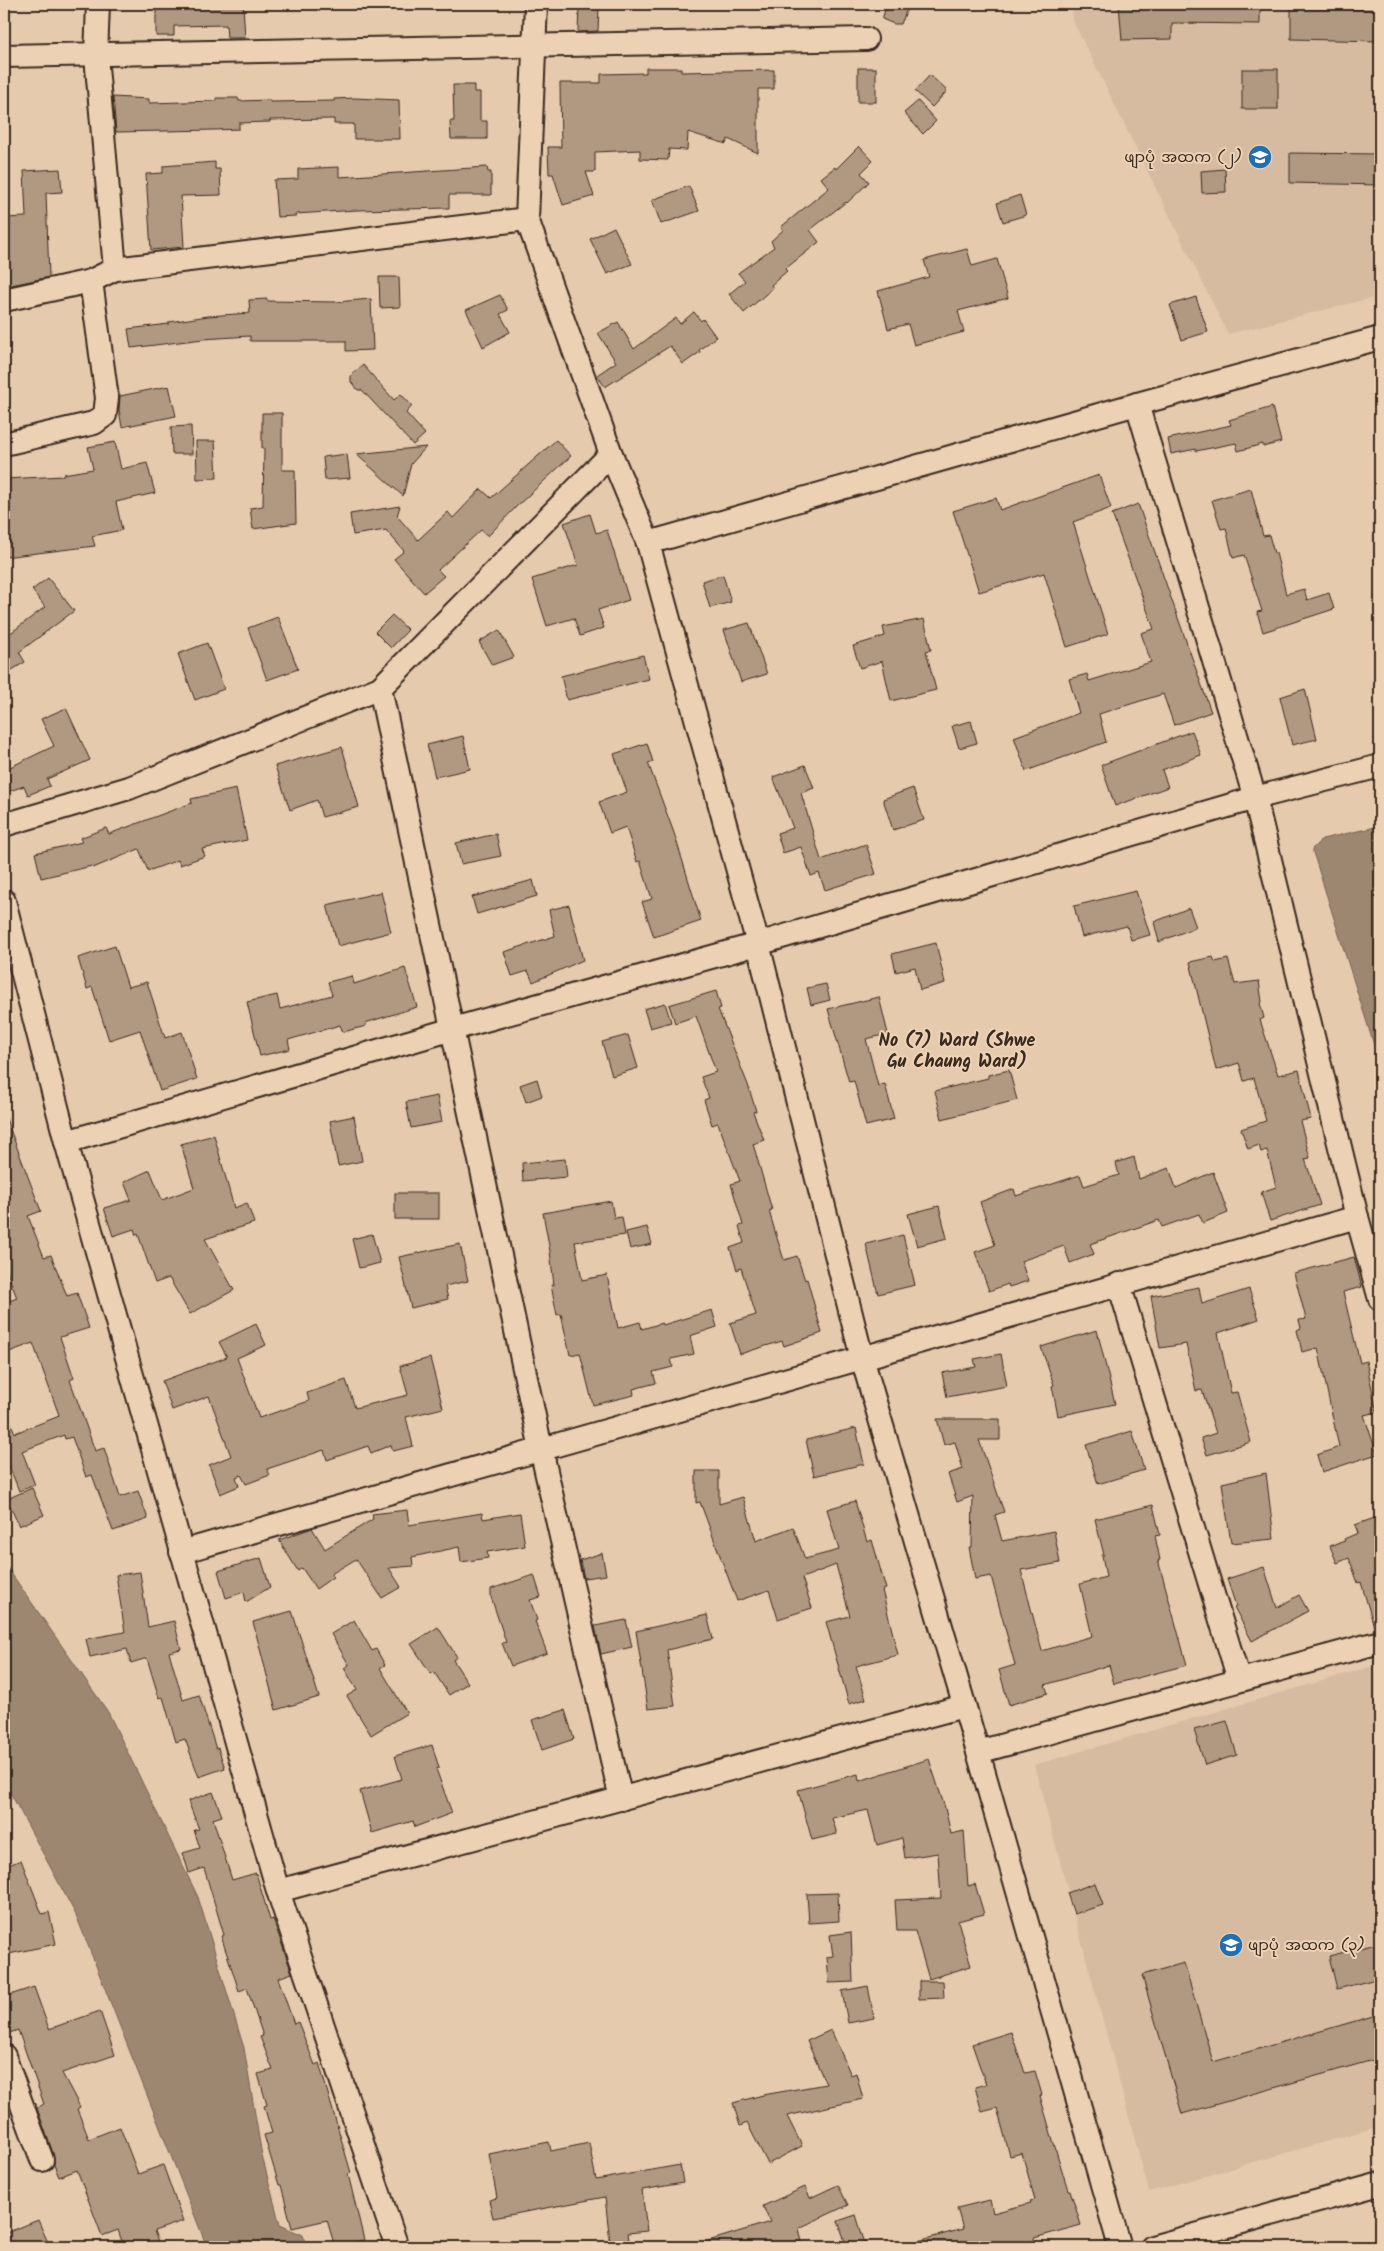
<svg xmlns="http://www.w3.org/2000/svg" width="1384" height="2251" font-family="Kalam,'Noto Sans Myanmar',sans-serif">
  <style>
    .built { fill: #d6bba0 }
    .water { fill: #9d8771; stroke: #766250 }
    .building { fill: #b19981; stroke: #3b2a1e }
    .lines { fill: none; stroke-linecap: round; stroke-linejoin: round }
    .minor-casing { stroke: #3b2a1e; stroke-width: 26 }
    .minor { stroke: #edd1b4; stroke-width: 22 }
    .labels { text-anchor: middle; stroke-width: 4; stroke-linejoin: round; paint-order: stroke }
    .poi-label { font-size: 15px; fill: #3b2a1e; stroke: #edd1b4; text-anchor: end }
    .quarter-label { font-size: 18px; font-weight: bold; fill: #3b2a1e; stroke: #edd1b4 }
  </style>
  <rect width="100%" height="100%" fill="#e6caae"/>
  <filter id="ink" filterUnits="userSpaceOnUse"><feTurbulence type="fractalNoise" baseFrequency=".02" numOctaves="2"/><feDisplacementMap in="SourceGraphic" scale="10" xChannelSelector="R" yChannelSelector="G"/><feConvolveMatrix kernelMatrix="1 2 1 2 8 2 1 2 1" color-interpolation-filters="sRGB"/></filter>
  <g filter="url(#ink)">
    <!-- built -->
    <g class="built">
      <path d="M1073,4h307v292l-152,38 -156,-315z"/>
      <path d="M1380,1664v462l-231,66 -115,-427z"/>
    </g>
    <!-- water -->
    <g class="water">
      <path d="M1380,826v238l-68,-215 10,-10z"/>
      <path d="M4,1563l104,149 90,185 46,151 18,108 18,69 23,10 3,12h-99l-131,-332 -72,-134z"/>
    </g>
    <!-- building -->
    <g class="building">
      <path d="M156,4h87l2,34h-18l-1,-13 -52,1v10h-18z"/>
      <path d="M887,4h22l-8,20h-7l-12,-5z"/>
      <path d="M1119,4l141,2v18l-88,-1v16l-50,1z"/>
      <path d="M579,6l20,1 -1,24 -20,1z"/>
      <path d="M1291,8l89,2v31l-89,-2z"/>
      <path d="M646,68h35v4l93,-2v19h-16v64l-30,-14 -2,5 -38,-12 -1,18 -18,-1 -1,11 -28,-1v-9l-45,2v20h-9l8,24 -31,9 -10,-31h-4l-1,-27h13l-1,-64h41v-9l45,-1z"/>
      <rect x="858" y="68" width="18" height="34"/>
      <rect x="1242" y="69" width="36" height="40"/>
      <path d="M930,75l17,16 -15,16 -17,-16z"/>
      <path d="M453,85h21v7h6v29h7v18h-36l-1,-18h4z"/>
      <path d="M113,97l36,2v4l67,-2v-3h22l1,3 31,-1v2l64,-1v-2l20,-1 45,2 1,39h-46v-15h-20v-5l-64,1v2l-31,1v6l-25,1 -98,2z"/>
      <path d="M918,101l18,20 -13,13 -19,-21z"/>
      <path d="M859,146l14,15 -12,12 8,9 -22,21 -1,-1 -36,28 9,12 -34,27 2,2 -16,14 2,3 -29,25 -15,-19 16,-13 -7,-8 36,-26 -3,-6 12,-11 -2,-3 48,-39 -8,-10 14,-11 1,2z"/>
      <path d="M1290,153l90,1v31l-90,-2z"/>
      <path d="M215,162v7h5l1,26 -40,1 3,51 -33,3 -5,-76 17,-1v-7z"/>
      <path d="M339,167v10l148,-10 1,5h3v23h-42v13l-92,2 -61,4v2l-19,1 -3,-37 24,-1v-10z"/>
      <path d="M60,169l2,23 -16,1 3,84 -42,9 -3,-68 22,-1 -2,-46z"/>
      <path d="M1225,169l1,23 -24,1 -1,-22z"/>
      <path d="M689,186l10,25 -38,13 -9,-24z"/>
      <path d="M1020,195l6,20 -23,7 -6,-19z"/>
      <path d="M614,227l18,37 -25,10 -17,-35z"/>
      <path d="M967,249l5,17 25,-7 11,39 -50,13 6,21 -50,13 -6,-21 -20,5 -10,-38 51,-14 -5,-17z"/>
      <path d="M379,277h20l1,30 -20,1z"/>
      <path d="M500,295l8,15 -8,4 10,18 -27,15 -17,-37z"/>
      <path d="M1196,297l12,35 -26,8 -12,-35z"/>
      <path d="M267,299v2l69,1 35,-3 2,51 -27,1v-10h-96v-5l-47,3 -72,9 -3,-19 41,-5v-2l39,-6 42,-3 -1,-13z"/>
      <path d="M694,312l7,9 2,-2 13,18 -17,13 1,2 -17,12 -13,-18 -65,41 -8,-12 19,-13 -18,-29 20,-11 16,27 42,-31 4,6z"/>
      <path d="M363,365l31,35 7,-6 11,12 -6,7 19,21 -12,11 -51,-55h-4l-7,-8v-7z"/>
      <path d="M169,386l7,30 -54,11 -3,-17 1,-14z"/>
      <path d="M1272,407l9,35 -18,5v-3l-25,7 -2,-8 -40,8v-2l-25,5 -3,-15 63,-14 -2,-5z"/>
      <path d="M262,413h20v57h13l1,53 -43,6 -3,-21 13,-2 1,-58h-2z"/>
      <path d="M191,426l1,28h-20l-1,-27z"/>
      <path d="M556,440l15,16 -54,50 -29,30 -7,-6 -43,40 6,6 -20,17 -30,-34 10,-8 -18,-21 -33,5 -3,-21 50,-8 -3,10 21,24 30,-28 5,6 28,-29 10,9z"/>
      <path d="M196,441h19l2,37 -20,1z"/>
      <path d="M115,442l6,27 26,-6 8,30 -39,9 6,28 -30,6 3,10 -91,11v-78l59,-3v-2l30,-5 -5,-22z"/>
      <path d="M426,447l-15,17 -8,32 -47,-42z"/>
      <path d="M347,454l3,24 -25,2 -2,-23z"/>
      <path d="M1099,475l12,33 -38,14 35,112 -41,13 -23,-74 -65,19 -26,-81 43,-13 4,12z"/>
      <path d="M1251,489l12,47 6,-1 5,18h2l10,41 18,-5 3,11 22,-7 5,16 -71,23 -6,-20 5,-1 -18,-56 -11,3 -7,-30 -5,1 -9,-29z"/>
      <path d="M1138,504l73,208 -37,13 -11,-31 -64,20 7,28 -80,29 -12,-34 65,-24 -10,-34 18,-5 2,7 62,-19 -10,-29 13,-4 -42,-115z"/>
      <path d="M590,514l6,19 11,-3 22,70 -31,10 6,18 -24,8 -6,-18 -27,8 -15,-47 46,-14 -14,-42z"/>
      <path d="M723,575l8,27 -21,6 -8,-27z"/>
      <path d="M48,578l26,33 -55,41 6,10 -21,13v-47l4,7 37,-28 -13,-17z"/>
      <path d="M392,615l16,15 -17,18 -16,-16z"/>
      <path d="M278,617l20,52 -31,11 -19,-52z"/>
      <path d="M924,619l7,31 -5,1 10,39 -45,11 -9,-40 -22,7 -7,-22 32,-10 -2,-9z"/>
      <path d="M749,623l18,51 -26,8 -17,-52z"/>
      <path d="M499,630l15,27 -22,8 -13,-23z"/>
      <path d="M207,643l17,46 -29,11 -17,-46z"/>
      <path d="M643,655l6,24 -82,21 -6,-24z"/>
      <path d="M1305,689l12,50 -25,6 -12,-48z"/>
      <path d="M66,708l24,52 -43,19 3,7 -22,9 -4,-9 -20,7v-23l50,-24 -13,-27z"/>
      <path d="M971,721l6,22 -18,5 -7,-22z"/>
      <path d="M1192,731l9,24 -39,15 6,17 -53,19 -14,-41z"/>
      <path d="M463,736l7,33 -35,8 -8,-32z"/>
      <path d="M647,743l6,19 -5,1 26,70 27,88 -47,16 -12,-35 10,-3 -12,-38 -3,1 -11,-35 -16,6 -11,-31 28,-10 -13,-38z"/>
      <path d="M342,747l17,60 -37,10 -5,-17 -27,10 -15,-44z"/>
      <path d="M805,765l9,23 -13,5 20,67 45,-16 10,30 -51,16 -6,-17 -8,3 -10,-29 -18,6 -6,-20 16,-5 -20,-51z"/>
      <path d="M913,788l11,32 -31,10 -10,-31z"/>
      <path d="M236,789l11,51 -45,9 3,7 -25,9 -2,-5 -30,11 -9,-22 -46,19 -1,-2 -51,12 -6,-25 47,-11 -2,-4 26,-10 3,6 83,-31 -1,-4z"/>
      <path d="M496,834l5,22 -40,8 -5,-21z"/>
      <path d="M533,880l4,16 -60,18 -5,-17z"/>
      <path d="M1136,891l14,44 -19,5 -4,-14 -45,11 -8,-31z"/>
      <path d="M381,892l10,40 -53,14 -11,-41z"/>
      <path d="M569,905l14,55 -50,22 -5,-11 -16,5 -8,-24 51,-16 -6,-26z"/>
      <path d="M1189,908l7,19 -37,15 -5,-20z"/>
      <path d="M936,943l9,40 -25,7 -5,-23 -19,5 -4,-18z"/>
      <path d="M115,946l13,41 19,-5 18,56 17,-6 15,47 -37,12 -20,-61 -31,10 -17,-53 -5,2 -9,-31z"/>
      <path d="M1213,957l2,5 13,-3 7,25 24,-3 3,21 -2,1 4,15 -4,2 18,55 21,-5 12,49 -11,2 10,37 -5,1 15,46 -50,16 -9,-29 15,-5 -9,-37 -6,2 -2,-7 -11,4 -7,-20 25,-8 -12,-43 -10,3 -5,-18 -23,7 -26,-108z"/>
      <path d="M405,968l12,39 -52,16 1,3 -23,6 -3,-7 -52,15 2,9 -30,7 -13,-54 30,-7 3,14 52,-14 -4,-13 24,-6 2,8z"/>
      <path d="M826,984l4,16 -19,5 -4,-17z"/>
      <path d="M716,991l5,17 -3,1 30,76 8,26 -3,1 11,28 -11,4 19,66 -3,1 8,27 7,22 13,-4 8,24 2,-1 15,54 -38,13 -2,-5 -42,13 -10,-31 26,-8 -15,-47 -4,2 -7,-22 14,-5 -5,-17 4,-1 -12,-41 9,-3 -22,-58 -6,2 -8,-25 5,-2 -8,-21 15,-5 -20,-56 -21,7 -6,-18z"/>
      <path d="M879,997l9,37 -22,5 12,47 7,-2 9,35 -28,7 -12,-45 -5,1 -21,-73z"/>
      <path d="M665,1003l6,19 -21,6 -6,-19z"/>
      <path d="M628,1035l10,33 -26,8 -10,-34z"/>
      <path d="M1009,1070l8,30 -75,19 -7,-28 53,-13v-3z"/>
      <path d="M537,1079l5,17 -16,6 -6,-17z"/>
      <path d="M437,1096l5,26 -31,6 -5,-26z"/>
      <path d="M5,1116l36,95 -13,5 16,41 7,-2 16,41 10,-3 12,35 -29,9 14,41 -4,2 25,71 9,-3 16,49 18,-6 10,28 -35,12 -21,-56 -6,2 -14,-40 -7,2 -1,-4 -42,16 13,34 -16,6 -13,-33h-2v-51l11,26 42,-16 2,-2 -26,-72 -29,11v-51l13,-5 -13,-34z"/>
      <path d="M354,1116l8,45 -24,5 -8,-45z"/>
      <path d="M214,1135l20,73 13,-5 7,20 -49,16 29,51 -44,24 -21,-36 -14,5 -17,-49 -2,1 -2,-6 -21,7 -9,-28 27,-8 -7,-18 26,-12 12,30 32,-12 -13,-44z"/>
      <path d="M1134,1157l5,22 30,-11 7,20 37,-16 15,41 -25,10 -4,-9 -37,13 -3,-7 -69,24 4,10 -24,9 -6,-17 -43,15 7,20 -19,6 -1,-3 -19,7 -14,-39 20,-7 -15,-43 34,-13 2,7 64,-21 4,11 35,-11 -3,-12z"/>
      <path d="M565,1159l2,18 -44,4 -1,-18z"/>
      <rect x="395" y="1193" width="44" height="26"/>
      <path d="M611,1201l3,17 8,-1 3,18 -50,7 7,38 25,-5 11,53 22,-6 2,7 20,-6 1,2 49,-15 5,17 -27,9 4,18 -23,5 2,8 -20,5 3,11 -23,6 1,6 -41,10 -13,-52 -10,2 -9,-41 -4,1 -6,-30h3l-4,-34 -7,-38z"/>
      <path d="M939,1206l8,32 -30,8 -9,-32z"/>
      <path d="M647,1227l5,17 -22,5 -4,-17z"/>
      <path d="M372,1234l8,29 -21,5 -7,-29z"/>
      <path d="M903,1235l12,50 -37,9 -12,-50z"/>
      <path d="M460,1244l8,37 -23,5 3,13 -37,9 -12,-51z"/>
      <path d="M1354,1257l8,30 -19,5 17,71 6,-2 11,51 -13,3 13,39 -55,18 -5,-17 22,-8 -21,-99 -16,4 -5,-22 4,-2 -2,-8 7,-1 -12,-46z"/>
      <path d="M1199,1287l3,17 47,-15 10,30 -41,14 13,60 6,-1 14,50 -44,13 -6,-17 15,-5 -14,-43 -6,1 -10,-47 -26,4 -9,-52z"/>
      <path d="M256,1324l10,21 -29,13 22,60 50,-17 -2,-8 39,-13 9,28 53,-13 -8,-29 30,-8 13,50 -37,9 7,29 -20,5 -2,-6 -20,8 -3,-7 -41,14 -3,-10 -57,19 3,6 -24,9 -5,-9 -5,2 3,9 -19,8 -11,-29 22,-9 -22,-60 -37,14 -10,-29 65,-24 -8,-15z"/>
      <path d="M1097,1330l18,74 -57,12 -6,-30 2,-1 -13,-38z"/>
      <path d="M1001,1354l6,32 -60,11 -5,-24 34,-6 -2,-8z"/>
      <path d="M937,1419h63v21h-21l25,72 -9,3 7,26 52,-10 6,32 -39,7 21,81 50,-15 -12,-52 26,-7 -4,-22h2l-9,-36 58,-14 7,30 -5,1 5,24h-2l29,105 -73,19 -5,-19 -64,20 3,8 -39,12 -10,-35 16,-5 -24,-89 -16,3 -6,-32h3l1,-51 -16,6 -9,-28 15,-5 -8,-27 -11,3z"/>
      <path d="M856,1428l8,36 -50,12 -8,-36z"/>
      <path d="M1132,1431l12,39 -46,14 -12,-39z"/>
      <path d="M696,1471h23v33l24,-7 13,44 37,-14 12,32 34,-9 -12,-41 28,-8 12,41 5,-2 14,49 -4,1 16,65 -42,11 10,33 -17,5 -23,-82 24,-6 -14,-51 -34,13 10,30 -34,11 -9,-29 -32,11 -37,-99 -4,1z"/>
      <path d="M1266,1473l8,66 -43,4 -9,-60z"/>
      <path d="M32,1488l12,27 -25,11 -12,-27z"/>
      <path d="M407,1510l2,15 73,-12 1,6 37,-6 5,33 -38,6 1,6 -27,4 -2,-15 -47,10 1,9 -24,2 12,19 -19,11 -26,-39 -25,15 2,3 -17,12 -14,-21 -4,3 -19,-31 33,-12 13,21 48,-30 -1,-5z"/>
      <path d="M1380,1516v113l-5,1 -14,-48 -3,1 -9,-25 -12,5 -7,-17 15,-5 -1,-2 14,-6 -3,-8z"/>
      <path d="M602,1553l4,22 -22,3 -4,-18z"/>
      <path d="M261,1558l9,29 -24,15 -2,-10 -18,6 -8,-27z"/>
      <path d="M1264,1567l13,41 22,-13 9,16 -56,30 -18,-34 2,-1 -9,-27z"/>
      <path d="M140,1572l8,55 26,-6 7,28 -12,3 14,48 16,-5 17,54 2,-1 7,20 -26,9 -14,-38 -9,3 -13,-45 -4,1 -12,-40 -16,5 -4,-14 -37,8 -4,-18 39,-7 -9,-57z"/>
      <path d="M534,1575l7,22 -11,3 7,20 -2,1 12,32 -36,13 -9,-23 4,-1 -15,-45v-8z"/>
      <path d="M292,1611l27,86 -43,13 -23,-88z"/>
      <path d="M707,1615l6,24 -46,11 8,56 -27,3 -12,-78z"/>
      <path d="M354,1620l18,31 4,-2 9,16 -5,3 27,45 -36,22 -24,-39 10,-6 -13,-22 5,-3 -18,-31z"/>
      <path d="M626,1620l6,27 -31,7 -6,-28z"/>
      <path d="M438,1627l19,30 -4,3 15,23 -19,12 -15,-23 -3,2 -20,-30z"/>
      <path d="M565,1710l9,29 -32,11 -10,-30z"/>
      <path d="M1227,1721l10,34 -32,10 -11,-35z"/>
      <path d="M432,1745l7,23 -3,1 16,44 -37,14 -2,-6 -41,12 -12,-42 42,-12 -7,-23z"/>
      <path d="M929,1759l16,49 6,26 13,-3 4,55 7,-2 9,30 -26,7 13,45 -42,13 -14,-48h-18l-2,-31 46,-2 -3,-45 -33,5 -3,-20 -25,7 -9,-35 -36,8 5,16 -25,6 -14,-50 60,-16 1,7z"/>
      <path d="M213,1792l9,24 -9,3 19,61 24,-7 14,47 3,-1 19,54 -14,5 16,46 4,-2 17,43 4,-2 32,110 -3,1 16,66 -29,7 -8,-27 -35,8 -11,-43h-2l-15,-50 8,-2 -8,-27 3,-1 -9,-31 15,-4 -13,-33 3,-1 -16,-48 -8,3 -18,-55 3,-1 -20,-67 -15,5 -6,-20 17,-5 -6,-18 5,-1 -11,-28z"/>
      <path d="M21,1860l21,54 7,-2 7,32 -52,11v-88z"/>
      <path d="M1095,1883l8,22 -29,9 -7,-21z"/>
      <path d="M838,1893l1,28 -30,2 -2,-29z"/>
      <path d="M851,1932l2,50 -24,1 -2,-26 6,-1 -3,-21z"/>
      <path d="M1380,1943v35l-43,11 -8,-33z"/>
      <path d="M1184,1963l29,99 167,-48v44l-198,56 -40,-139z"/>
      <path d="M919,1981h24l1,17 -25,1z"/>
      <path d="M868,1986l6,32 -26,5 -6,-32z"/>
      <path d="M34,1987l15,42 51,-18 15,44 -53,18 18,34 -3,2 12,30 31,-12 18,47 25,-9 20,56 -29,10 6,16h-36l-6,-17 -16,6 -25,-66 -18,7 -5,-12v-9l-17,-48 7,-4 -26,-74 -14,5v-38z"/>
      <path d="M831,2030l20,45 5,-2 7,26 -76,17 15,30 -34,18 -21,-41 -7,3 -7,-23 30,-8 63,-11 -19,-43z"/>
      <path d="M1011,2032l14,41 10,-2 7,24 -2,1 20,68 8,26h2l11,35 -47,13v3l-24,6h-92v-6l45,-12 -6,-21 33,-8 3,13 38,-10 -1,-2 5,-1 -13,-47 -12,3 -13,-48 -15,4 -7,-25 11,-3 -14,-40z"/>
      <path d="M549,2142l2,9 38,-8 7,37 84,-15 3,18 -41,7 5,41 -19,2 1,7 -19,2 -5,-45 -112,21 -4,-18 8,-2 -8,-44z"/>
      <path d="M838,2185l10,20 -49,23 4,19h-100l-1,-4 68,-21 -7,-16 42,-19 5,11z"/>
      <path d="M856,2215l10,32h-19l-9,-26z"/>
      <path d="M38,2220l12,27h-46v-13z"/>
    </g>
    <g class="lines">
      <!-- minor casing -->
      <g class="minor-casing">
        <g id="minor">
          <path d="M98,4l-2,52 19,213"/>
          <path d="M536,4l-9,215 84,235 37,89 110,401 104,414 116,394 142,495"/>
          <path d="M4,56l862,-17"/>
          <path d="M4,300l87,-19 24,-12 412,-50"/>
          <path d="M1137,404l118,394 102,419 23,82"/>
          <path d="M4,444l90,-21 11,-8 2,-17 -16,-117"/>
          <path d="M648,543l489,-139 243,-66"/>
          <path d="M380,688l161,761 80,350"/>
          <path d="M4,825l125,-37 251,-100 231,-234"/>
          <path d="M4,901l62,241 212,749 119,356"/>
          <path d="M66,1142l387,-113 305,-85 497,-146 125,-32"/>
          <path d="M1119,1284l120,396"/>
          <path d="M181,1552l1176,-335"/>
          <path d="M978,1752l402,-110"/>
          <path d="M278,1891l686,-185"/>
          <path d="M4,2056l38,104"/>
          <path d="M1152,2247l228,-63"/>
        </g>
      </g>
      <!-- minor -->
      <use href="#minor" class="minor"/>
    </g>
  </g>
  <!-- icons -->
  <defs>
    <g id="school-disc" transform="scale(1.25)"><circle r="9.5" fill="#1f6fb2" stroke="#edd1b4"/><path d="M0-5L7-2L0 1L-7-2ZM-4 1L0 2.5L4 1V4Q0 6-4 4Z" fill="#fff"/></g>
  </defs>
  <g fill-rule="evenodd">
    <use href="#school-disc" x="1260" y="157"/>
    <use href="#school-disc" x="1231" y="1945"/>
  </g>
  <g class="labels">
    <!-- poi labels -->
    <g class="poi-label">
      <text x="1242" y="162">ဖျာပုံ အထက (၂)</text>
      <text x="1248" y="1950" text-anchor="start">ဖျာပုံ အထက (၃)</text>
    </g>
    <!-- quarter labels -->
    <g class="quarter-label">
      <text x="957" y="1046">No (7) Ward (Shwe<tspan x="957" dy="21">Gu Chaung Ward)</tspan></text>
    </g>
  </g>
  <!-- margin -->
  <rect width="1384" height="2251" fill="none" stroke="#edd1b4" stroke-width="20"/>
  <rect x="10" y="10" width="1364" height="2231" fill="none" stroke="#3b2a1e" stroke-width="2" filter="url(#ink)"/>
</svg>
